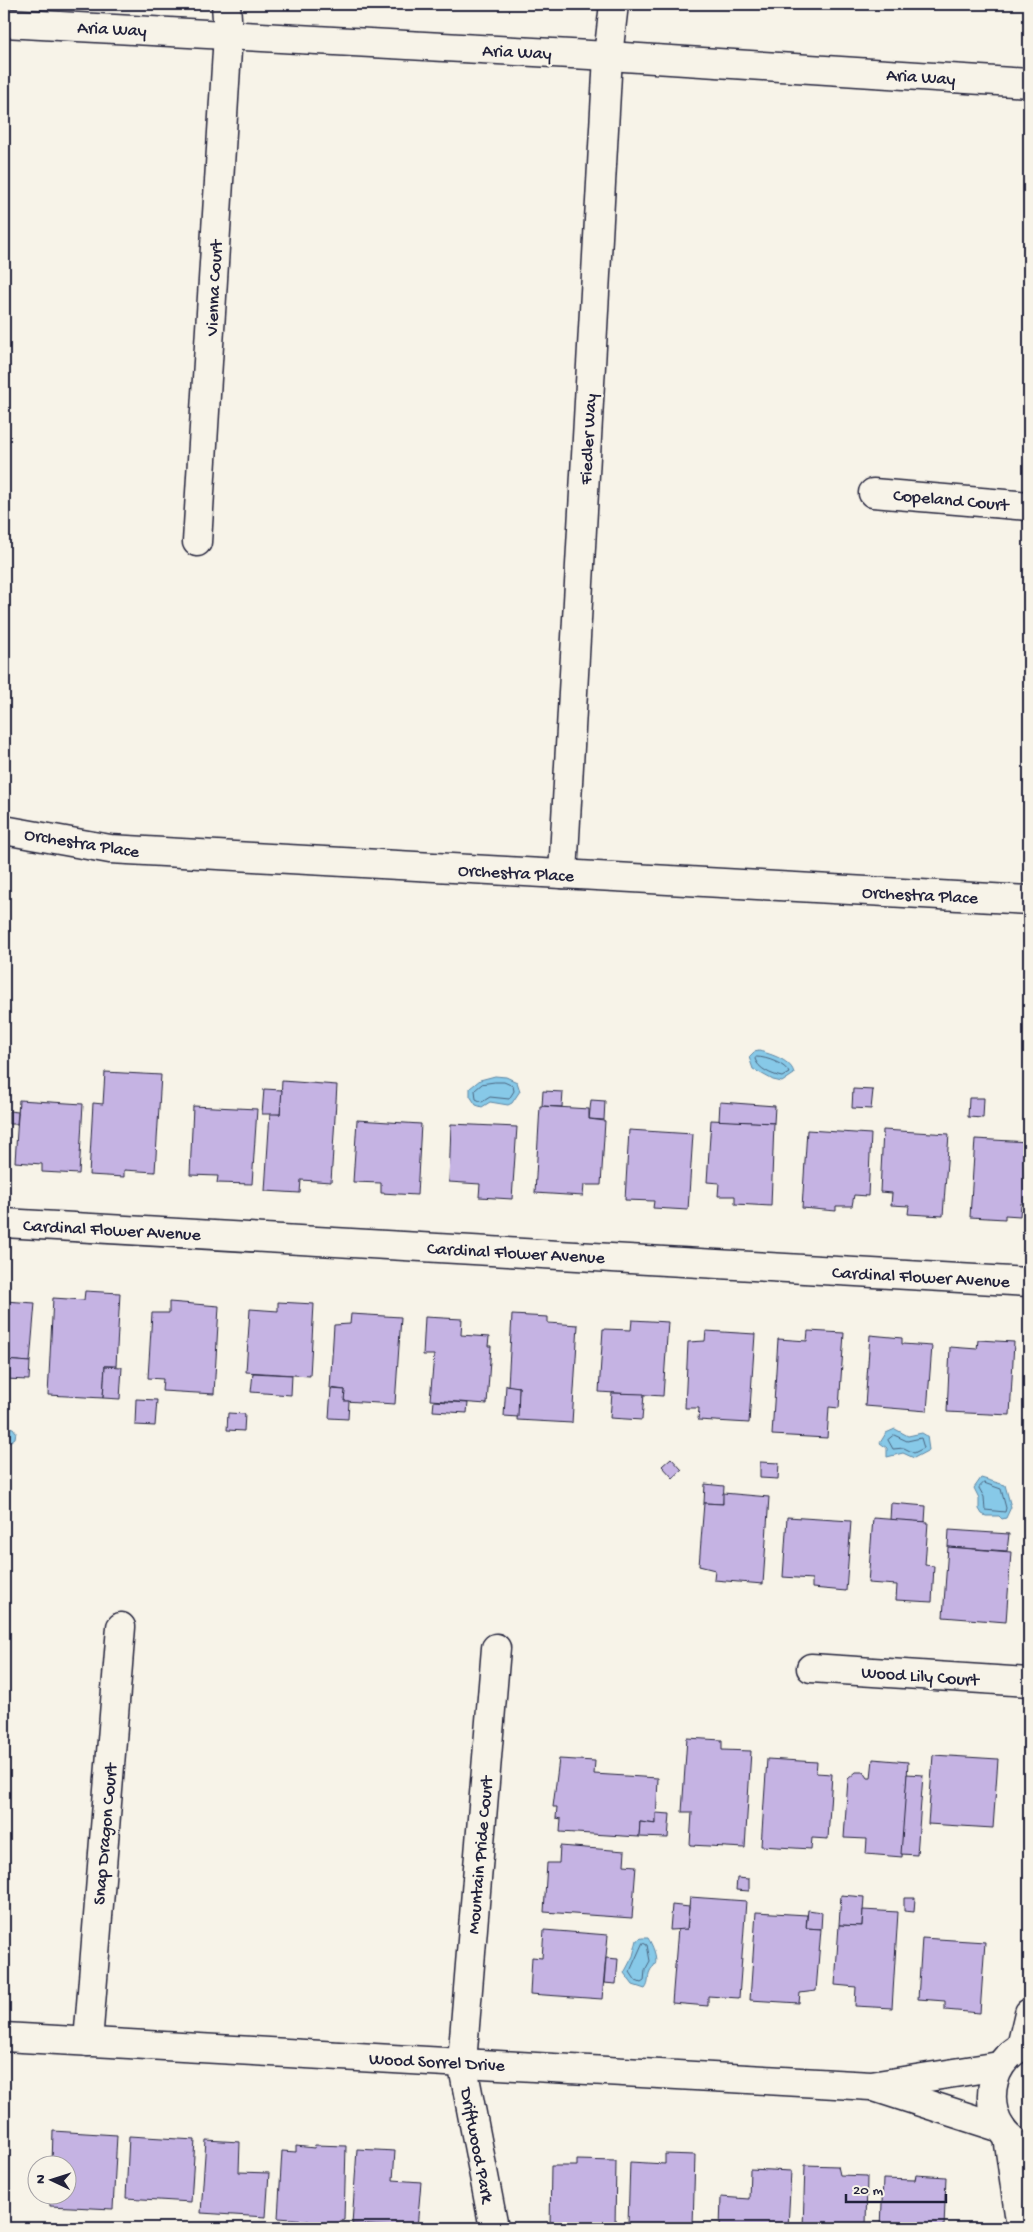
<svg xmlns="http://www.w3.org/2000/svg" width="1033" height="2232" font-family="'Gochi Hand',sans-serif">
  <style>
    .water { fill: #87c9e8; stroke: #5f86a3 }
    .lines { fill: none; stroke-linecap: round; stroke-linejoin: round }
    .shore { stroke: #4a6580; stroke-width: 1 }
    .building { fill: #c5b3e3; stroke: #22223b }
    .minor-casing { stroke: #22223b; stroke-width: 31 }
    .tertiary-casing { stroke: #22223b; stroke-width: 31 }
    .minor { stroke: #f7f3e8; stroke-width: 28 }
    .tertiary { stroke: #f7f3e8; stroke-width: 28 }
    .labels { text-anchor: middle; stroke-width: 4.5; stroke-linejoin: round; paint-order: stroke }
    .street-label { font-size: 18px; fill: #22223b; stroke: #f7f3e8 }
  </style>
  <rect width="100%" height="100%" fill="#f7f3e8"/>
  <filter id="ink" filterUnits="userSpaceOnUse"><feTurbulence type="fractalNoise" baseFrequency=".02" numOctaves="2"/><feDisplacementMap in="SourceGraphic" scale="10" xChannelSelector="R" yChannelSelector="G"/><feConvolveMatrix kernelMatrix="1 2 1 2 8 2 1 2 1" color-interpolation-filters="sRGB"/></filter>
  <g filter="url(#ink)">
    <!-- water -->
    <g class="water">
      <path d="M759,1051c12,3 34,10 35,23l-12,8 -9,-2 -20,-11 -4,-12 5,-5z"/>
      <path d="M495,1076l11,1 11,5 3,9 -8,12 -4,2 -18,-3 -8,5 -6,-2 -6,-9v-8l10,-8z"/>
      <path d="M4,1426l9,2 3,4 -1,6 -11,8z"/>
      <path d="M895,1429l13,7 14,-3 5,3 2,14 -15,8 -11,-5 -16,4v-9l-7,-5 6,-10z"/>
      <path d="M981,1478l24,7 6,22 -5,11 -4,1 -3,-3h-13l-4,-2 -3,-5v-11l-5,-10z"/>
      <path d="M642,1938h6c4,6 10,20 7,26 -1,3 -4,4 -5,7 -3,6 0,12 -5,18l-12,-4 -9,-12 9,-17 4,-16z"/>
    </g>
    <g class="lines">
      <!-- shore -->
      <g class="shore">
        <path d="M757,1057c9,0 29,7 32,16l-7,4c-10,-2 -24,-8 -27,-18z"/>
        <path d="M495,1082h9l9,4 1,5 -5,8 -19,-2 -8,5 -6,-3 -1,-9 7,-6z"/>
        <path d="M894,1435l13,6 14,-3 3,10 -10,5 -10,-5 -11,1 -5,-9z"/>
        <path d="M984,1483l17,6 5,19 -1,4 -20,-2 -1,-13 -5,-9z"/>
        <path d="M643,1943l4,2 3,16 -5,9 -1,11 -3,2 -5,-2 -6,-9z"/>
      </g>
    </g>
    <!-- building -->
    <g class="building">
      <path d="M105,1072l56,3 -6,97 -31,-2v7l-35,-2 4,-72 10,1z"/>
      <path d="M282,1081l55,4 -6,97 -30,-2 -1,13 -35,-2 5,-78 10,1z"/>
      <path d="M264,1089l18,1 -2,24h-18z"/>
      <path d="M853,1089l20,1 -2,19 -19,-1z"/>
      <path d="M543,1091l20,1 -1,15 -20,-1z"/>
      <path d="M969,1098h15l-1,20 -15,-1z"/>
      <path d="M19,1100l64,4 -4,70 -37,-2v-8l-27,-2z"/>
      <path d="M591,1100l14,1 -1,19 -15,-1z"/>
      <path d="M720,1102l55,4 -1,17 -55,-2z"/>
      <path d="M193,1106l64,3 -5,75 -35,-1 1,-7 -28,-1z"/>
      <path d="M540,1106l49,3v10l16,2 -4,64h-17l-1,11 -48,-3z"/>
      <path d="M9,1111l9,1 -1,12h-8z"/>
      <path d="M357,1120l64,4 -4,71 -36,-2v-10l-28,-1z"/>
      <path d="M711,1120l63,3 -3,83 -36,-2v-8h-17l1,-13 -12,-1z"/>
      <path d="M451,1124l66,3 -5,72 -33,-2 1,-13 -31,-2z"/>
      <path d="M629,1130l64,4 -5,76 -35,-2 1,-7 -29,-1z"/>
      <path d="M807,1130l64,4 -3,62 -14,-1 -2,11h-16v5l-34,-3z"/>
      <path d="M883,1130l66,4 -6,82 -35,-2 1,-8 -18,-1 1,-12 -12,-1z"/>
      <path d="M975,1139l54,3v61h-8l-1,13 -15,-1v4l-35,-2z"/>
      <path d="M85,1291l35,2 -4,73h-11l-2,32 -55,-3 5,-97 31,2z"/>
      <path d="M4,1301l31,2 -5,59 -26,-2z"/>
      <path d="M169,1302l50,4 -5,88 -52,-3 1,-12 -15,-1 4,-65h17z"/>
      <path d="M278,1302l36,2 -4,72 -64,-4 4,-63 28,2z"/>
      <path d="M351,1314l50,3 -6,87 -51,-3 1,-11 -15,-2 4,-63 16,-1z"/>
      <path d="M512,1315l36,2v6l30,2 -6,98 -55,-3 2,-33 -11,-1z"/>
      <path d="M425,1317l37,2 -1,16 28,2 -1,9h3l-4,58 -57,-4 4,-45h-11z"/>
      <path d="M632,1320l36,2 -5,74 -64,-4 4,-63 28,1z"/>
      <path d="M706,1331l49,3 -6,89 -51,-3 1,-12h-14l3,-66 17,-1z"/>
      <path d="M808,1331l36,2 -5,75 -10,-1 -2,31 -55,-3 6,-96 29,2z"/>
      <path d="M870,1335l32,3v6l30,2 -5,65 -62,-5z"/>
      <path d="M978,1340l36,2 -4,73 -63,-3 3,-65 27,2z"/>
      <path d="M4,1360l26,2 -1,18 -25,-1z"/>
      <path d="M105,1366l17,1 -2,32 -17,-1z"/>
      <path d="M253,1373l39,2 -1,20 -40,-3z"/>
      <path d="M506,1385l13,2 -1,30 -14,-1z"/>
      <path d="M331,1389l14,1 -1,11h5l-1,18 -19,-1z"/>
      <path d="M612,1393l32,1 -2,26 -32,-2z"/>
      <path d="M136,1399l21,1 -2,26 -20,-1z"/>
      <path d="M434,1401l34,2 -1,10 -34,-2z"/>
      <path d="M228,1413l17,1 -1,17 -17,-1z"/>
      <path d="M671,1458l11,12 -9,8 -11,-12z"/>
      <path d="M760,1462l19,1 -1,16 -18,-1z"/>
      <path d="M705,1484l19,2 -1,18 -19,-1z"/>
      <path d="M723,1493l46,4 -6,87 -49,-4 1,-10 -16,-4 5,-63 19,1z"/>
      <path d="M891,1503l35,3 -1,16 -35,-2z"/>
      <path d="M787,1517l64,4 -5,70 -34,-3v-9l-29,-2z"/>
      <path d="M873,1518l55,4 -3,43 9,1 -2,36 -36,-2 1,-15 -29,-2z"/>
      <path d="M949,1530l60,4 -2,17 -59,-4z"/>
      <path d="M948,1547l63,5 -5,70 -63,-5z"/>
      <path d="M687,1738l35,2v10l29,1 -6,97 -55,-3 2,-33h-10z"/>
      <path d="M933,1755l65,4 -5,69 -65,-4z"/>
      <path d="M559,1759l36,2 -1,13 64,4 -2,46 -16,-2 -1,15 -79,-5 1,-13 -5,-1 1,-11h-4z"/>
      <path d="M767,1759l50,3 -1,11 16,1 -4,65 -16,-1 -1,11 -50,-3z"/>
      <path d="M873,1759l35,3 -6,95 -36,-3 1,-15 -23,-1 4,-59 8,-7h8l4,6h3z"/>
      <path d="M907,1774l16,1 -6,80 -16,-1z"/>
      <path d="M656,1813l14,1 -2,24 -29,-1 1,-15 16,2z"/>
      <path d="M560,1846l65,5 -1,14 12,1 -4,52 -88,-6 3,-49h12z"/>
      <path d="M737,1878l12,1v12l-13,-1z"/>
      <path d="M841,1895l23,2 -2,29 -23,-1z"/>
      <path d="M690,1897l56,4 -7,97 -31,-2v10l-36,-3 6,-75 9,1z"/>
      <path d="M904,1898h11l-1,14 -10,-1z"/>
      <path d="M672,1905l17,2 -2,22 -17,1z"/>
      <path d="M808,1910l14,2 -1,17 -15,-1z"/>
      <path d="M863,1910l35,2 -6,96 -37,-2 1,-19 -21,-2 4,-60 23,1z"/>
      <path d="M756,1912l51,3 -1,13 15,1 -5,62 -16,2 -1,10 -49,-3z"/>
      <path d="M544,1930l64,5 -6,64 -72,-5 2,-37 10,1z"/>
      <path d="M922,1938l63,4 -5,71 -35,-3v-9l-27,-2z"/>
      <path d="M606,1958l12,1 -2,25 -12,-1z"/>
      <path d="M53,2131l64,4 -4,74 -63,-3v-12h18v-30h-16z"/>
      <path d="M129,2136l66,4 -4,62 -65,-4z"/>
      <path d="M206,2140l34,2 -1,30 30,1 -3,44 -65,-4z"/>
      <path d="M315,2145l31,1 -2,74 -4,1v7h-33l1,-8 -30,-2 4,-67 14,1v-6l18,2z"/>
      <path d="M357,2149l38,2 -2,29 28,2 -4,46 -65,-4z"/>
      <path d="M665,2154l30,1 -2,71 -65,-2 2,-62 35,2z"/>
      <path d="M577,2160l39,1 -1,67h-65l1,-62h26z"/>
      <path d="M805,2165l33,1 2,9 27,1 -1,52h-63z"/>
      <path d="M750,2169l41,2 -3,57h-68l1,-31 28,2z"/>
      <path d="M916,2175l30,2 -2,51h-63l2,-49 32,1z"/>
    </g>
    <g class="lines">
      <!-- minor casing -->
      <g class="minor-casing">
        <g id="minor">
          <path d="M4,23l604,33 421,27"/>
          <path d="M873,493l156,13"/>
          <path d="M197,542l31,-508 -2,-30"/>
          <path d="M4,830l106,19 919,51"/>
          <path d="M563,874l45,-818 6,-52"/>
          <path d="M4,1223l1025,59"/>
          <path d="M811,1668l218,14"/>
          <path d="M4,2037l867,49 128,-20"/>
          <path d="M88,2042l33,-415"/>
          <path d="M877,2088l124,40"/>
          <path d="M494,2228l-32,-166 34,-414"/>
        </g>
      </g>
      <!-- tertiary casing -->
      <g class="tertiary-casing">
        <g id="tertiary">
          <path d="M1029,2044c-49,15 -50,90 0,105"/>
          <path d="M1021,2047l8,-34"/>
          <path d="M1008,2137l13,91"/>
        </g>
      </g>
      <!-- minor -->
      <use href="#minor" class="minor"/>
      <!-- tertiary -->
      <use href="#tertiary" class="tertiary"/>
    </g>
  </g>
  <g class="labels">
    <!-- street labels -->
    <g class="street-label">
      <text transform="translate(112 28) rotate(3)" y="6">Aria Way</text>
      <text transform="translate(517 51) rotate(3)" y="6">Aria Way</text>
      <text transform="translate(921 76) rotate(4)" y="6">Aria Way</text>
      <text transform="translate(213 288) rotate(-87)" y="6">Vienna Court</text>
      <text transform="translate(587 439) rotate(-87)" y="6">Fiedler Way</text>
      <text transform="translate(951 499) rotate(5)" y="6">Copeland Court</text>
      <text transform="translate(82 842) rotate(9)" y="6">Orchestra Place</text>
      <text transform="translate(516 872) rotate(3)" y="6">Orchestra Place</text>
      <text transform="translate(920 894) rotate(3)" y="6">Orchestra Place</text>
      <text transform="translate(112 1229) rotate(3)" y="6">Cardinal Flower Avenue</text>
      <text transform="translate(516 1252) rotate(3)" y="6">Cardinal Flower Avenue</text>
      <text transform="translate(921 1276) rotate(3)" y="6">Cardinal Flower Avenue</text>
      <text transform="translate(920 1675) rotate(4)" y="6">Wood Lily Court</text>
      <text transform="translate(104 1834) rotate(-85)" y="6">Snap Dragon Court</text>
      <text transform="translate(479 1855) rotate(-85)" y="6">Mountain Pride Court</text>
      <text transform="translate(437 2061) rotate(3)" y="6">Wood Sorrel Drive</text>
      <text transform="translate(478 2145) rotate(79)" y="6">Driftwood Park</text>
    </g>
  </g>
  <!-- margin -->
  <rect width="1033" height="2232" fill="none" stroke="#f7f3e8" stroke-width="20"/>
  <rect x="10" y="10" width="1013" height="2212" fill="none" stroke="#22223b" stroke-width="2" filter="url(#ink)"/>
  <!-- north arrow -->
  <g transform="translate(52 2180) rotate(274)"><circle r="24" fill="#f7f3e8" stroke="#a29fa3"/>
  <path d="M0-4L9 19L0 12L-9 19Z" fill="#22223b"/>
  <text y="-8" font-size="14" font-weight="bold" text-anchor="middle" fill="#22223b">N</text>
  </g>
  <!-- scale -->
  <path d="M846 2194v8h100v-8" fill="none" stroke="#22223b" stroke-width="2.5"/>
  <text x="853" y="2194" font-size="15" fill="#22223b" stroke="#f7f3e8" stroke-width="4" paint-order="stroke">20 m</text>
</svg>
